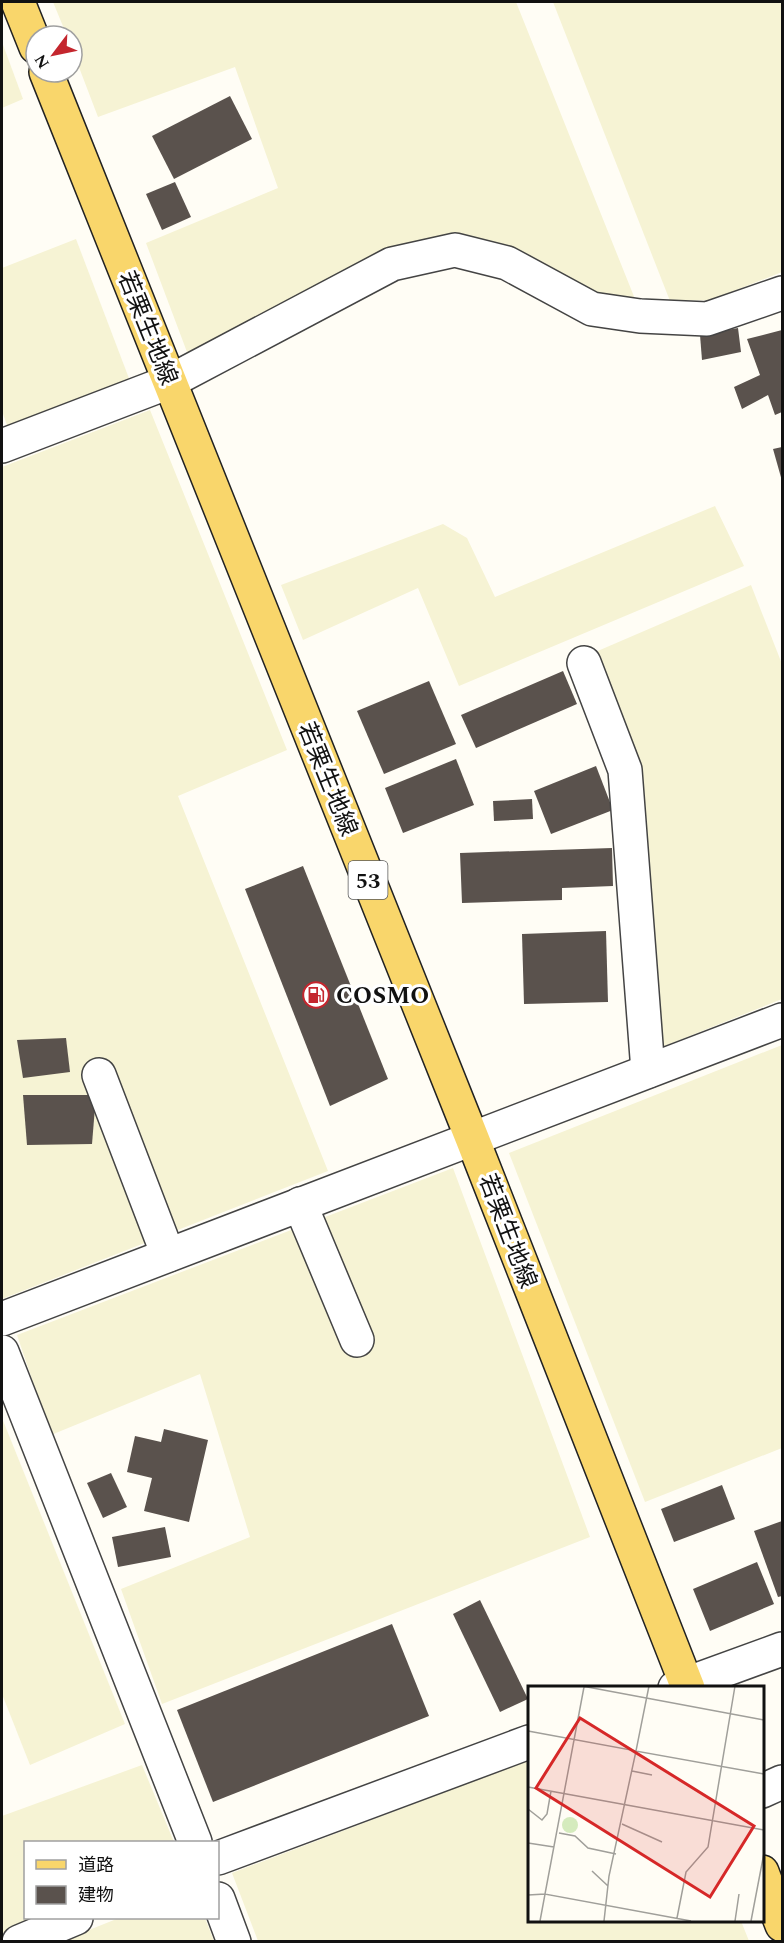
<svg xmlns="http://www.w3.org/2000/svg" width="784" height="1943" font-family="Spectral,'Noto Sans JP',serif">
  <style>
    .farmland { fill: #f6f3d4 }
    .building { fill: #5a524d }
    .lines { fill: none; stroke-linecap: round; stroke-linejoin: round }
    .minor-casing { stroke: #444; stroke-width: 36 }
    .major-casing { stroke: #222; stroke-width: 36 }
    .minor { stroke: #fff; stroke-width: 33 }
    .major { stroke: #f9d66b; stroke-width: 33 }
    .labels { text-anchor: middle; stroke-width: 6; stroke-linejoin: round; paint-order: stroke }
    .shield { fill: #fff; stroke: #585858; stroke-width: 1.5 }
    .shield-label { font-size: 22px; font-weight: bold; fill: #111 }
    .street-label { font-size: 24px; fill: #111; stroke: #fff }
    .poi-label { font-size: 24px; font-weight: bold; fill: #111; stroke: #fff; text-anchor: start }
    .inset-road { fill: none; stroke: #a09f9a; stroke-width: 1.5 }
    .view { fill: #d62828; fill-opacity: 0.15; stroke: #d62828; stroke-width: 3 }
    .inset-edge { fill: none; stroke: #111; stroke-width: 3 }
  </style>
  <rect width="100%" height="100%" fill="#fffdf5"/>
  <!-- farmland -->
  <g class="farmland">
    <path d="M53,2h463l119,297 -23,1 -145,-61 -277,121 -44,-117 132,-55 -43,-121 -137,50 -26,-68v-13h-5z"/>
    <path d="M553,2h229v270l-71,28 -41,1z"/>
    <path d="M2,42l21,57 -21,9z"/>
    <path d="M76,239l54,142 -121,50 -7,-20v-143z"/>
    <path d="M150,410l137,340 -109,46 150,375 -326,128v-832z"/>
    <path d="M715,506l29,60 -285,120 -41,-98 -115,52 -22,-55 162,-61 24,14 28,59z"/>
    <path d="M751,585l31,79v335l-120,48 -69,-394z"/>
    <path d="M782,1045v403l-137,54 -136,-349z"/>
    <path d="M453,1168l137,369 -428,167 -41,-115 129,-52 -50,-163 -149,61 -34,-100z"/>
    <path d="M2,1418l123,306 -95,41 -28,-71z"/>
    <path d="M529,1760v160l212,1 8,20h-491l-26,-68z"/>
    <path d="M142,1765l32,77h-148v76h11l-35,15v-117z"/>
    <path d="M119,1918h86l9,23 -155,1z"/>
  </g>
  <!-- building -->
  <g class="building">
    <path d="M230,96l22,43 -78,40 -22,-43z"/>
    <path d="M175,182l16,35 -29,13 -16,-36z"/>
    <path d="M738,328l3,24 -39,8 -2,-25z"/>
    <path d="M782,330v82l-7,3 -7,-20 -26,14 -8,-22 26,-12 -13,-36z"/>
    <path d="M782,447v34l-9,-32z"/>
    <path d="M563,671l14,33 -101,44 -15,-33z"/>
    <path d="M429,681l27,63 -72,30 -27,-63z"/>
    <path d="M456,759l18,46 -71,28 -18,-45z"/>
    <path d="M596,766l17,44 -62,24 -17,-43z"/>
    <path d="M532,799l1,20 -39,2 -1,-20z"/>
    <path d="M612,848l1,38 -51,2v12l-100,3 -2,-50z"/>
    <path d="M303,866l85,213 -58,27 -85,-217z"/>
    <path d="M606,931l2,71 -84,2 -2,-70z"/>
    <path d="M66,1038l4,34 -47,6 -6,-38z"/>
    <path d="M23,1095h73l-4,49 -65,1z"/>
    <path d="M164,1429l44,11 -19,82 -45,-11 8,-33 -25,-6 8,-36 26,6z"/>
    <path d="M111,1473l16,34 -24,11 -16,-35z"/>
    <path d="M722,1485l13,34 -61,23 -13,-33z"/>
    <path d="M782,1521v75l-4,1 -24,-66z"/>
    <path d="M165,1527l6,30 -53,10 -6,-30z"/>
    <path d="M757,1562l17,42 -64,27 -17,-42z"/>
    <path d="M480,1600l48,99 -28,13 -47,-98z"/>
    <path d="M392,1624l37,92 -216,86 -36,-92z"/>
  </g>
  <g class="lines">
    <!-- minor casing -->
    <g class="minor-casing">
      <g id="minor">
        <path d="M2,446l167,-64 223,-118 63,-14 52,13 85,46 48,7 67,3 75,-26"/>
        <path d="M584,663l41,107 23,301"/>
        <path d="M99,1075l69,180"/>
        <path d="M300,1204l57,136"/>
        <path d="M2,1319l780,-299"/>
        <path d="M2,1352l193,490"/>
        <path d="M675,1688l107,-39"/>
        <path d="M762,1791l20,-9"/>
        <path d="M218,1858l311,-116"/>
        <path d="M218,1899l16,43"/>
        <path d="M19,1942l57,-24"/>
      </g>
    </g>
    <!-- major casing -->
    <g class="major-casing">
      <g id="major">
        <path d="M18,2l18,45"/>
        <path d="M46,72l426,1066 216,550"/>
        <path d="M762,1872l20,53"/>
      </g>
    </g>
    <!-- minor -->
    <use href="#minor" class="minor"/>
    <!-- major -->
    <use href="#major" class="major"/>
  </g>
  <!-- icons -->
  <defs>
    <g id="fuel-ring" transform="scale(1.35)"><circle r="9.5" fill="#fff" stroke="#c4262e" stroke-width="1.5"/><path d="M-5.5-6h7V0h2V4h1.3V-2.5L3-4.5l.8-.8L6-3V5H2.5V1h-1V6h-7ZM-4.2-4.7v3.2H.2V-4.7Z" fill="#c4262e"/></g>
  </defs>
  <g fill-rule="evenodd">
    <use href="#fuel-ring" x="316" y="995"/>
  </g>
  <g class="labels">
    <!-- shield labels -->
    <rect class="shield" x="348.5" y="861" width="39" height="38" rx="4.5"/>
    <g class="shield-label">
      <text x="368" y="888">53</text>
    </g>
    <!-- street labels -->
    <g class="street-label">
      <text transform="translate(148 328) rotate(68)" y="8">若栗生地線</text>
      <text transform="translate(328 779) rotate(68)" y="8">若栗生地線</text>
      <text transform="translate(508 1231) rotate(69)" y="8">若栗生地線</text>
    </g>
    <!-- poi labels -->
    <g class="poi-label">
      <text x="336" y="1003">COSMO</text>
    </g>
  </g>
  <!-- overview -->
  <g transform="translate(528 1686)">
    <rect width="236" height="236" fill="#fffdf5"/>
    <path d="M34 139a8 8 0 1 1 16 0a8 8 0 1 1-16 0Z" fill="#d5ebbd"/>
    <path class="inset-road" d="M54,0l182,34M0,45l108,20 13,-65M104,85l20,4M0,101l236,43M0,123l14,11 5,-6 4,-23M94,138l40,18M31,147l16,3 13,12 28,6M0,157l26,4M64,185l16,15M0,209l17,-1 39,-207M149,232l9,-46 22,-25 27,-161M12,235l5,-27 146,27M76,235l5,-45 27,-125 128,23M207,235l4,-27M223,235l13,-68"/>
    <path class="view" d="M52,32l174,108 -44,71 -174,-109z"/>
    <rect width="236" height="236" class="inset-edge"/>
  </g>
  <!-- border -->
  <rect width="784" height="1943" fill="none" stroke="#111111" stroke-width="6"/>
  <!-- legend -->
  <rect x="24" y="1841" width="195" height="78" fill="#ffffff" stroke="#a0a0a0" stroke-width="1.5"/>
  <rect x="36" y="1860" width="30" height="9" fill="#f9d66b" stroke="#a0a0a0" stroke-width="1.5"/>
  <text x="78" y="1871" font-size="18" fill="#111111">道路</text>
  <rect x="36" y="1886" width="30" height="18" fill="#5a524d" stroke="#a0a0a0" stroke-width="1.5"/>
  <text x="78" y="1901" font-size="18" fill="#111111">建物</text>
  <!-- north arrow -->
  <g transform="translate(54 54) rotate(238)"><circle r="28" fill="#ffffff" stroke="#a0a0a0" stroke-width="1.5"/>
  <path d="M0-4.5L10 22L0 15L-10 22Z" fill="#c4262e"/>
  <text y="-9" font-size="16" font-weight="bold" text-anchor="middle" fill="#111111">N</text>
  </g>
</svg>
